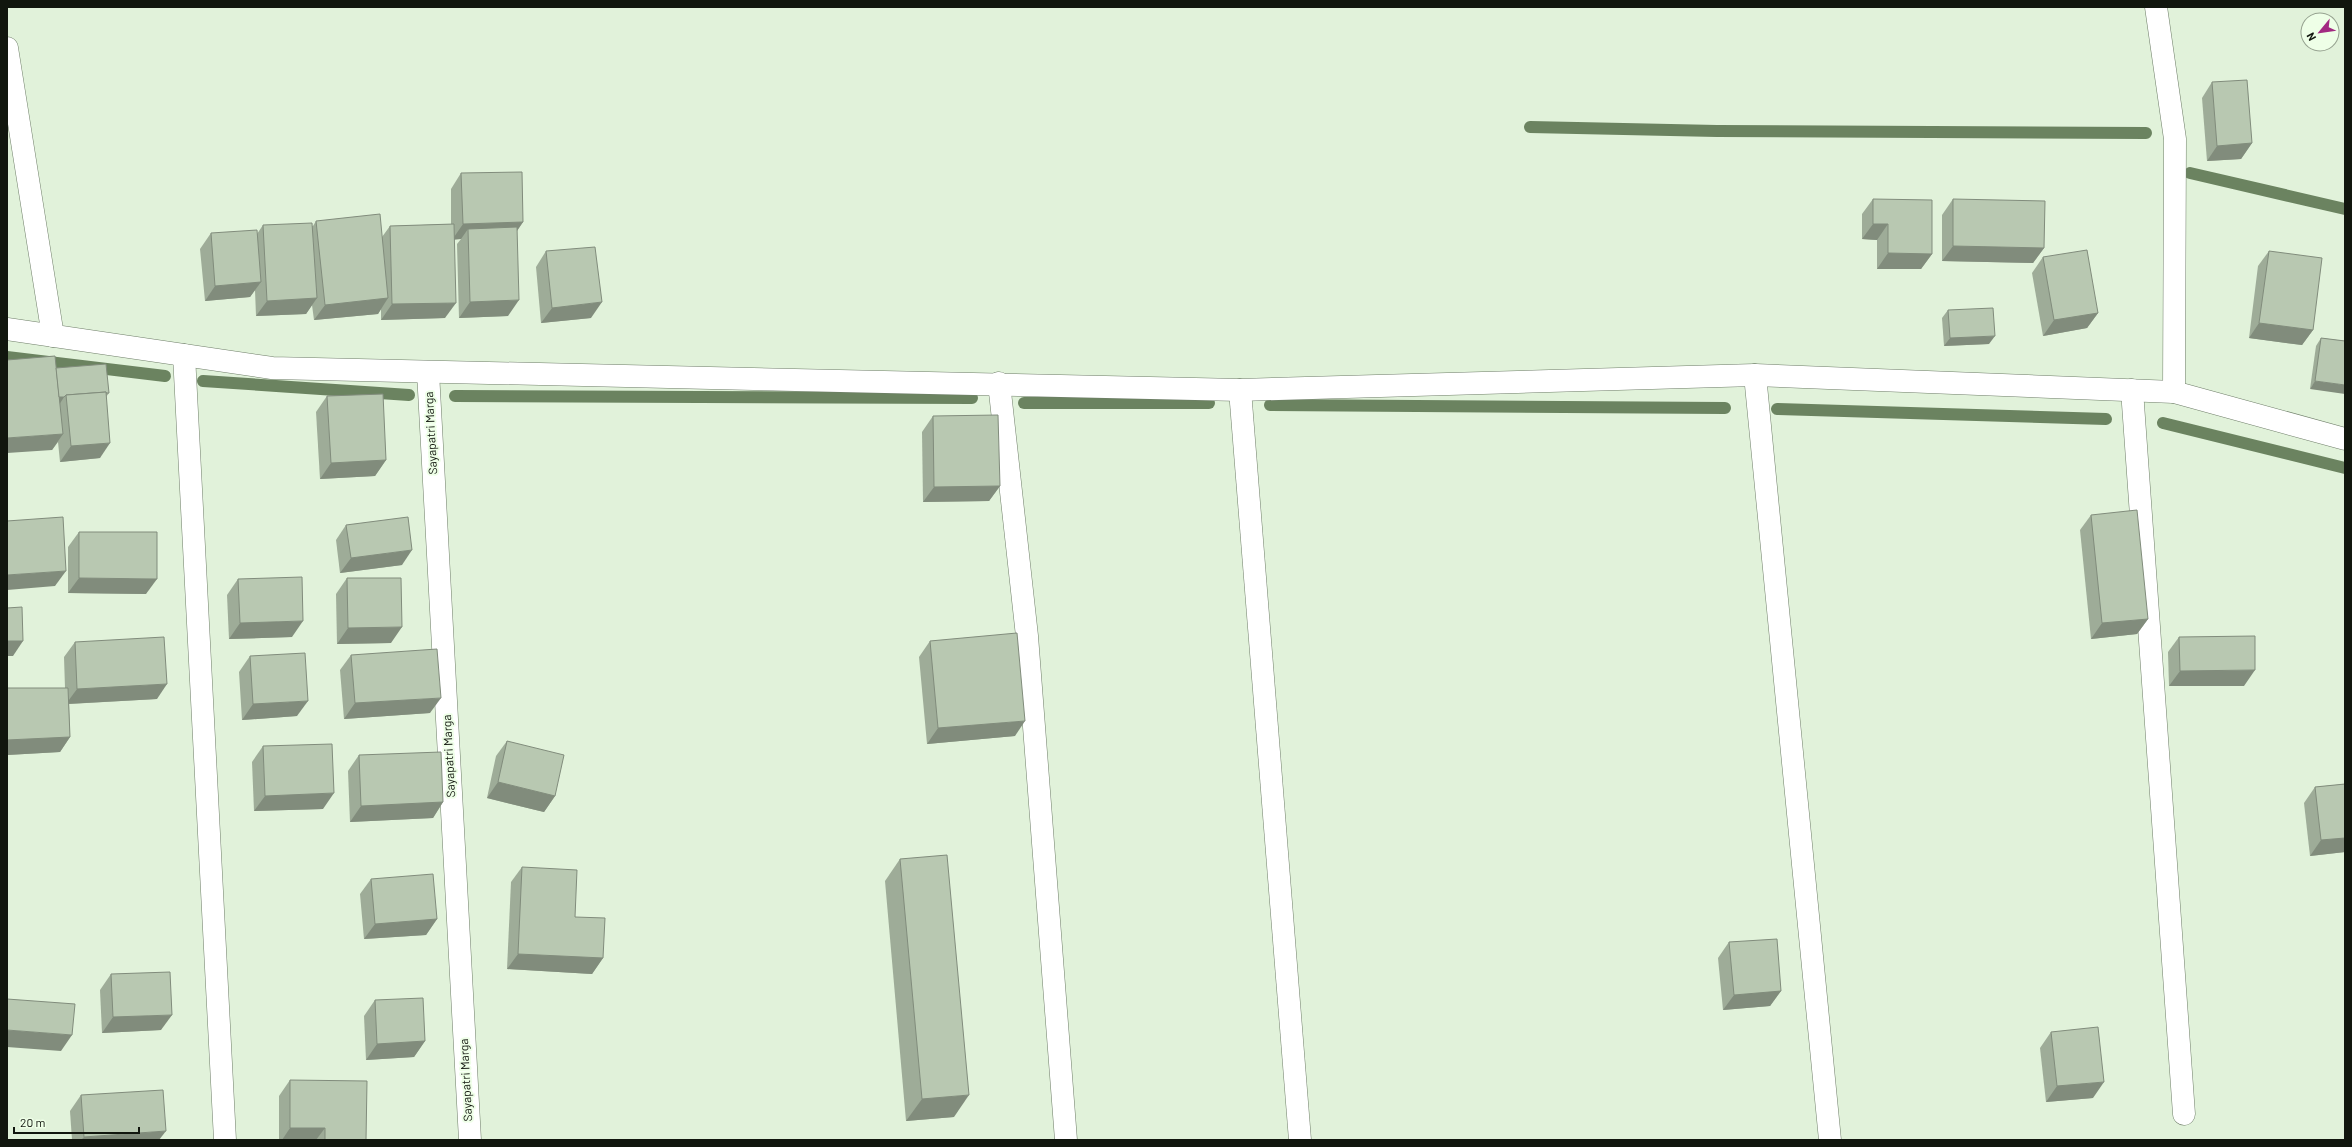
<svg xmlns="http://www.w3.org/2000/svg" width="2352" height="1147" font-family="Barlow,sans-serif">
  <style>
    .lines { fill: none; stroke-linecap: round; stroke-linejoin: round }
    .stream { stroke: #6b8360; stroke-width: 12 }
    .minor-casing { stroke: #6f7e69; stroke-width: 23 }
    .minor { stroke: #fff; stroke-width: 22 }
    .wall { fill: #9eac98 }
    .shaded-wall { fill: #818c7c }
    .building { fill: #b8c8b1; stroke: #818c7c }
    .labels { text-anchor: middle; stroke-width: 4; stroke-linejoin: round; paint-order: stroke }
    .street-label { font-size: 12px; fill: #11160e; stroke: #eeffe7 }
  </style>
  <rect width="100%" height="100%" fill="#e1f2da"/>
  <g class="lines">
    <!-- stream -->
    <g class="stream">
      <path d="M1530,127l187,4 429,2"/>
      <path d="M2190,173l155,36"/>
      <path d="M7,357l158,19"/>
      <path d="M203,381l206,14"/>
      <path d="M455,396l517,2"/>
      <path d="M1024,403h185"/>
      <path d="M1270,405l455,3"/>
      <path d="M1777,409l329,10"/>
      <path d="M2163,423l182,45"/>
    </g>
    <!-- minor casing -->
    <g class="minor-casing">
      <g id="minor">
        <path d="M2156,7l19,132 -1,253"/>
        <path d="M7,48l46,288"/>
        <path d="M7,329l265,39 968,22 515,-15 419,17 171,47"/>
        <path d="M184,355l41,785"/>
        <path d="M428,372l42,768"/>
        <path d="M1755,375l75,765"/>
        <path d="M999,383l28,253 39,504"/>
        <path d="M1240,390l60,750"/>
        <path d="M2132,390l52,724"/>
      </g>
    </g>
    <!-- minor -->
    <use href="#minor" class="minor"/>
  </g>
  <!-- wall -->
  <g class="wall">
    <path d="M2212,82l40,61 -11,16 -34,2 -5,-63z"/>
    <path d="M461,173l62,49 -6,9 -9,85 -49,2 -2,-74 4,-5h-7l-9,79 -64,2v-11l-3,5 -64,6 -2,-15 -6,9 -50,2 -1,-26 -5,7 -45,4 -5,-52 11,-16 46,1 6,-9 50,1 3,-5 66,16 8,-11 61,-2v-35z"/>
    <path d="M1873,199l59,55 -11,15h-44v-29l-15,-1v-25z"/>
    <path d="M1953,199l91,49 -11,15 -91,-2v-46z"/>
    <path d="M546,251l45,67 -50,5 -5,-56z"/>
    <path d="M2269,251l44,79 -11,15 -53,-7 9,-72z"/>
    <path d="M2043,257l55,56 -11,15 -44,8 -11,-63z"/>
    <path d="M1948,310l41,34 -45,2 -2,-28z"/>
    <path d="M2321,338l24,3 -35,48 6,-43z"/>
    <path d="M56,368l53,25 -3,4 -6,61 -40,4 -2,-20 -6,8z"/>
    <path d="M327,396l59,64 -11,16 -55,3 -4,-67z"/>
    <path d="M933,416l67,70 -11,15 -66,1 -1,-70z"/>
    <path d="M2091,515l57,104 -11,15 -46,5 -11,-109z"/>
    <path d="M346,525l56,40 -62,8 -4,-33z"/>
    <path d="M79,532l67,62 -78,-1v-46z"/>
    <path d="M347,578l44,65 -54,1 -1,-50z"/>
    <path d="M238,579l54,58 -63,2 -2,-44z"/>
    <path d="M2179,637l65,49h-75l-1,-34z"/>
    <path d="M930,641l85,95 -88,8 -8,-87z"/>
    <path d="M75,642l82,57 -88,5 1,33 -10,15 -53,3v-67h58l-1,-31z"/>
    <path d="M351,655l79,58 -86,6 -4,-49z"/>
    <path d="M250,656l47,60 -55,4 -3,-48z"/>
    <path d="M507,741l48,55 -11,16 -57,-14 9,-42z"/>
    <path d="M263,746l60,63 -69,2 -2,-49z"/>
    <path d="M359,755l84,47 -10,16 -83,4 -2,-51z"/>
    <path d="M2345,784v68l-35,4 -6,-53 11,-16z"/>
    <path d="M900,859l54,258 -48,4 -21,-240z"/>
    <path d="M522,867l53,50 28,41 -11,16 -85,-5 4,-87z"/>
    <path d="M371,879l66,40 -11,16 -62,4 -4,-45z"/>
    <path d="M1729,942l52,49 -11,15 -47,4 -5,-52z"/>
    <path d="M111,974l50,56 -59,3 -2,-43z"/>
    <path d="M375,1000l50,41 -11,16 -48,3 -2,-44z"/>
    <path d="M2051,1032l42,66 -47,4 -6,-54z"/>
    <path d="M290,1080l76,60h-87v-44z"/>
    <path d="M81,1095l78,45h-87l-2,-29z"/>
  </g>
  <!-- shaded-wall -->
  <g class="shaded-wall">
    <path d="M2252,143l-11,16 -34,2 10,-15z"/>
    <path d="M523,222l-11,16 -44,-9 -7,10 -9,1 11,-16z"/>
    <path d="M1873,224h15l-11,16 -15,-1z"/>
    <path d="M1953,246l91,2 -11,15 -91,-2z"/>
    <path d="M1888,253l44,1 -11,15h-44z"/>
    <path d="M261,282l-11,15 -45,4 10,-15z"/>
    <path d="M317,298l-11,16 -50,2 11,-15z"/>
    <path d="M388,298l-10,16 -64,6 11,-15z"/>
    <path d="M519,300l-11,16 -49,2 11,-16z"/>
    <path d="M602,302l-11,16 -50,5 11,-15z"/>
    <path d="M456,303l-11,15 -64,2 11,-16z"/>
    <path d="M2098,313l-11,15 -44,8 11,-16z"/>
    <path d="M2259,323l54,7 -11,15 -53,-7z"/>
    <path d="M1995,336l-6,8 -45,2 6,-8z"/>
    <path d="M2315,381l30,4v9l-35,-5z"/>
    <path d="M59,397h5l-5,8z"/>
    <path d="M63,434l-11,16 -45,3v-15z"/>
    <path d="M110,443l-10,15 -40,4 11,-16z"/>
    <path d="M386,460l-11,16 -55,3 11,-16z"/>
    <path d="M1000,486l-11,15 -66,1 11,-15z"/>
    <path d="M412,550l-10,15 -62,8 11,-15z"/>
    <path d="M66,571l-11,15 -48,4v-15z"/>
    <path d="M79,578l78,1 -11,15 -78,-1z"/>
    <path d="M2148,619l-11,15 -46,5 11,-16z"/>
    <path d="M303,621l-11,16 -63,2 11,-16z"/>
    <path d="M402,627l-11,16 -54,1 11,-16z"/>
    <path d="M7,641h16l-10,15h-6z"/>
    <path d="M2255,670l-11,16h-75l11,-15z"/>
    <path d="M167,684l-10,15 -91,5 11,-15z"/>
    <path d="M441,698l-11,15 -86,6 11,-16z"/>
    <path d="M308,701l-11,15 -55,4 11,-16z"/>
    <path d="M1025,721l-10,15 -88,8 11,-16z"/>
    <path d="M70,737l-10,15 -53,3v-15z"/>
    <path d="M498,782l57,14 -11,16 -57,-14z"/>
    <path d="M334,793l-11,16 -69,2 11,-15z"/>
    <path d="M443,802l-10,16 -83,4 11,-16z"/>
    <path d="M2345,838v14l-35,4 11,-16z"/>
    <path d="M437,919l-11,16 -62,4 11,-15z"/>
    <path d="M518,954l85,4 -11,16 -85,-5z"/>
    <path d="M1781,991l-11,15 -47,4 11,-15z"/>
    <path d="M172,1015l-11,15 -59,3 11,-16z"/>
    <path d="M7,1030l65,5 -11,16 -54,-4z"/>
    <path d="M425,1041l-11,16 -48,3 11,-16z"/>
    <path d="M2104,1082l-11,16 -47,4 11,-16z"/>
    <path d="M969,1095l-15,22 -48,4 16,-22z"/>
    <path d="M290,1128h35l-9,12h-34z"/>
    <path d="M166,1131l-7,9h-78l3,-3z"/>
  </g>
  <!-- building -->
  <g class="building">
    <path d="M2247,80l5,63 -35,3 -5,-64z"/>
    <path d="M522,172l1,50 -60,2 -2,-51z"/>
    <path d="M1873,199l59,1v54l-44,-1v-29h-15z"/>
    <path d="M1953,199l92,2 -1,47 -91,-2z"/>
    <path d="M380,214l8,84 -63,7 -9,-84z"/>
    <path d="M312,223l5,75 -50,3 -4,-76z"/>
    <path d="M454,224l2,79 -64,1 -2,-78z"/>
    <path d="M517,227l2,73 -49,2 -2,-73z"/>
    <path d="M257,230l4,52 -46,4 -4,-53z"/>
    <path d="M595,247l7,55 -50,6 -6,-57z"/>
    <path d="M2087,250l11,63 -44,7 -11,-63z"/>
    <path d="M2269,251l53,7 -9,72 -54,-7z"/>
    <path d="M1993,308l2,28 -45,2 -2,-28z"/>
    <path d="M2321,338l24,3v44l-30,-4z"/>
    <path d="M55,356l8,78 -56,4v-78z"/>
    <path d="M106,364l3,29h-3v-1l-40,3 -2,2h-5l-3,-29z"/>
    <path d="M106,392l4,51 -39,3 -5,-51z"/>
    <path d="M383,394l3,66 -55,3 -4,-67z"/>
    <path d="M998,415l2,71 -66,1 -1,-71z"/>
    <path d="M2137,510l11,109 -46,4 -11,-108z"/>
    <path d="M63,517l3,54 -59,4v-54z"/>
    <path d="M408,517l4,33 -61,8 -5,-33z"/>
    <path d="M79,532h78v47l-78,-1z"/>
    <path d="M302,577l1,44 -63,2 -2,-44z"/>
    <path d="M347,578h54l1,49 -54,1z"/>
    <path d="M22,607l1,34h-16v-33z"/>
    <path d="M1017,633l8,88 -87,7 -8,-87z"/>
    <path d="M2255,636v34l-75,1 -1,-34z"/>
    <path d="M164,637l3,47 -90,5 -2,-47z"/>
    <path d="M437,649l4,49 -86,5 -4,-48z"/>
    <path d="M305,653l3,48 -55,3 -3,-48z"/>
    <path d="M7,688h61l2,49 -63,3z"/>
    <path d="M507,741l57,14 -9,41 -57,-14z"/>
    <path d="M332,744l2,49 -69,3 -2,-50z"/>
    <path d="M441,752l2,50 -82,4 -2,-51z"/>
    <path d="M2345,784v54l-24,2 -6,-53z"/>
    <path d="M947,855l22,240 -47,4 -22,-240z"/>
    <path d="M522,867l55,3 -2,47 30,1 -2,40 -85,-4z"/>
    <path d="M433,874l4,45 -62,5 -4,-45z"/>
    <path d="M1777,939l4,52 -47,4 -5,-53z"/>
    <path d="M170,972l2,43 -59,2 -2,-43z"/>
    <path d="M423,998l2,43 -48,3 -2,-44z"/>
    <path d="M7,999l68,5 -3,31 -65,-5z"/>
    <path d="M2098,1027l6,55 -47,4 -6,-54z"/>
    <path d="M290,1080l77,1 -1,59h-41v-12h-35z"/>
    <path d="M163,1090l3,41 -82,6 -3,-42z"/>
  </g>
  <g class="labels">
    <!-- street labels -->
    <g class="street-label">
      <text transform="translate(431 433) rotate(-93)" y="4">Sayapatri Marga</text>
      <text transform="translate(449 756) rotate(-93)" y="4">Sayapatri Marga</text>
      <text transform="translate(466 1080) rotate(-93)" y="4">Sayapatri Marga</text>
    </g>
  </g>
  <!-- border -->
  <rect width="2352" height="1147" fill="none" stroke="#11160e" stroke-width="16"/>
  <!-- north arrow -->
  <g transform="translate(2320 32) rotate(241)"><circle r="19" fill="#eeffe7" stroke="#96a290"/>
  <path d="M0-3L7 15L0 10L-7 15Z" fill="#a22a81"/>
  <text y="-6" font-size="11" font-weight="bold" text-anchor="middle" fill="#11160e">N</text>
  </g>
  <!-- scale -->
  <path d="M14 1127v6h125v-6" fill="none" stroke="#11160e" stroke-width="2"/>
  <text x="20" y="1127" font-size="12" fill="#11160e" stroke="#eeffe7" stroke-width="3" paint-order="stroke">20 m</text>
</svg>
